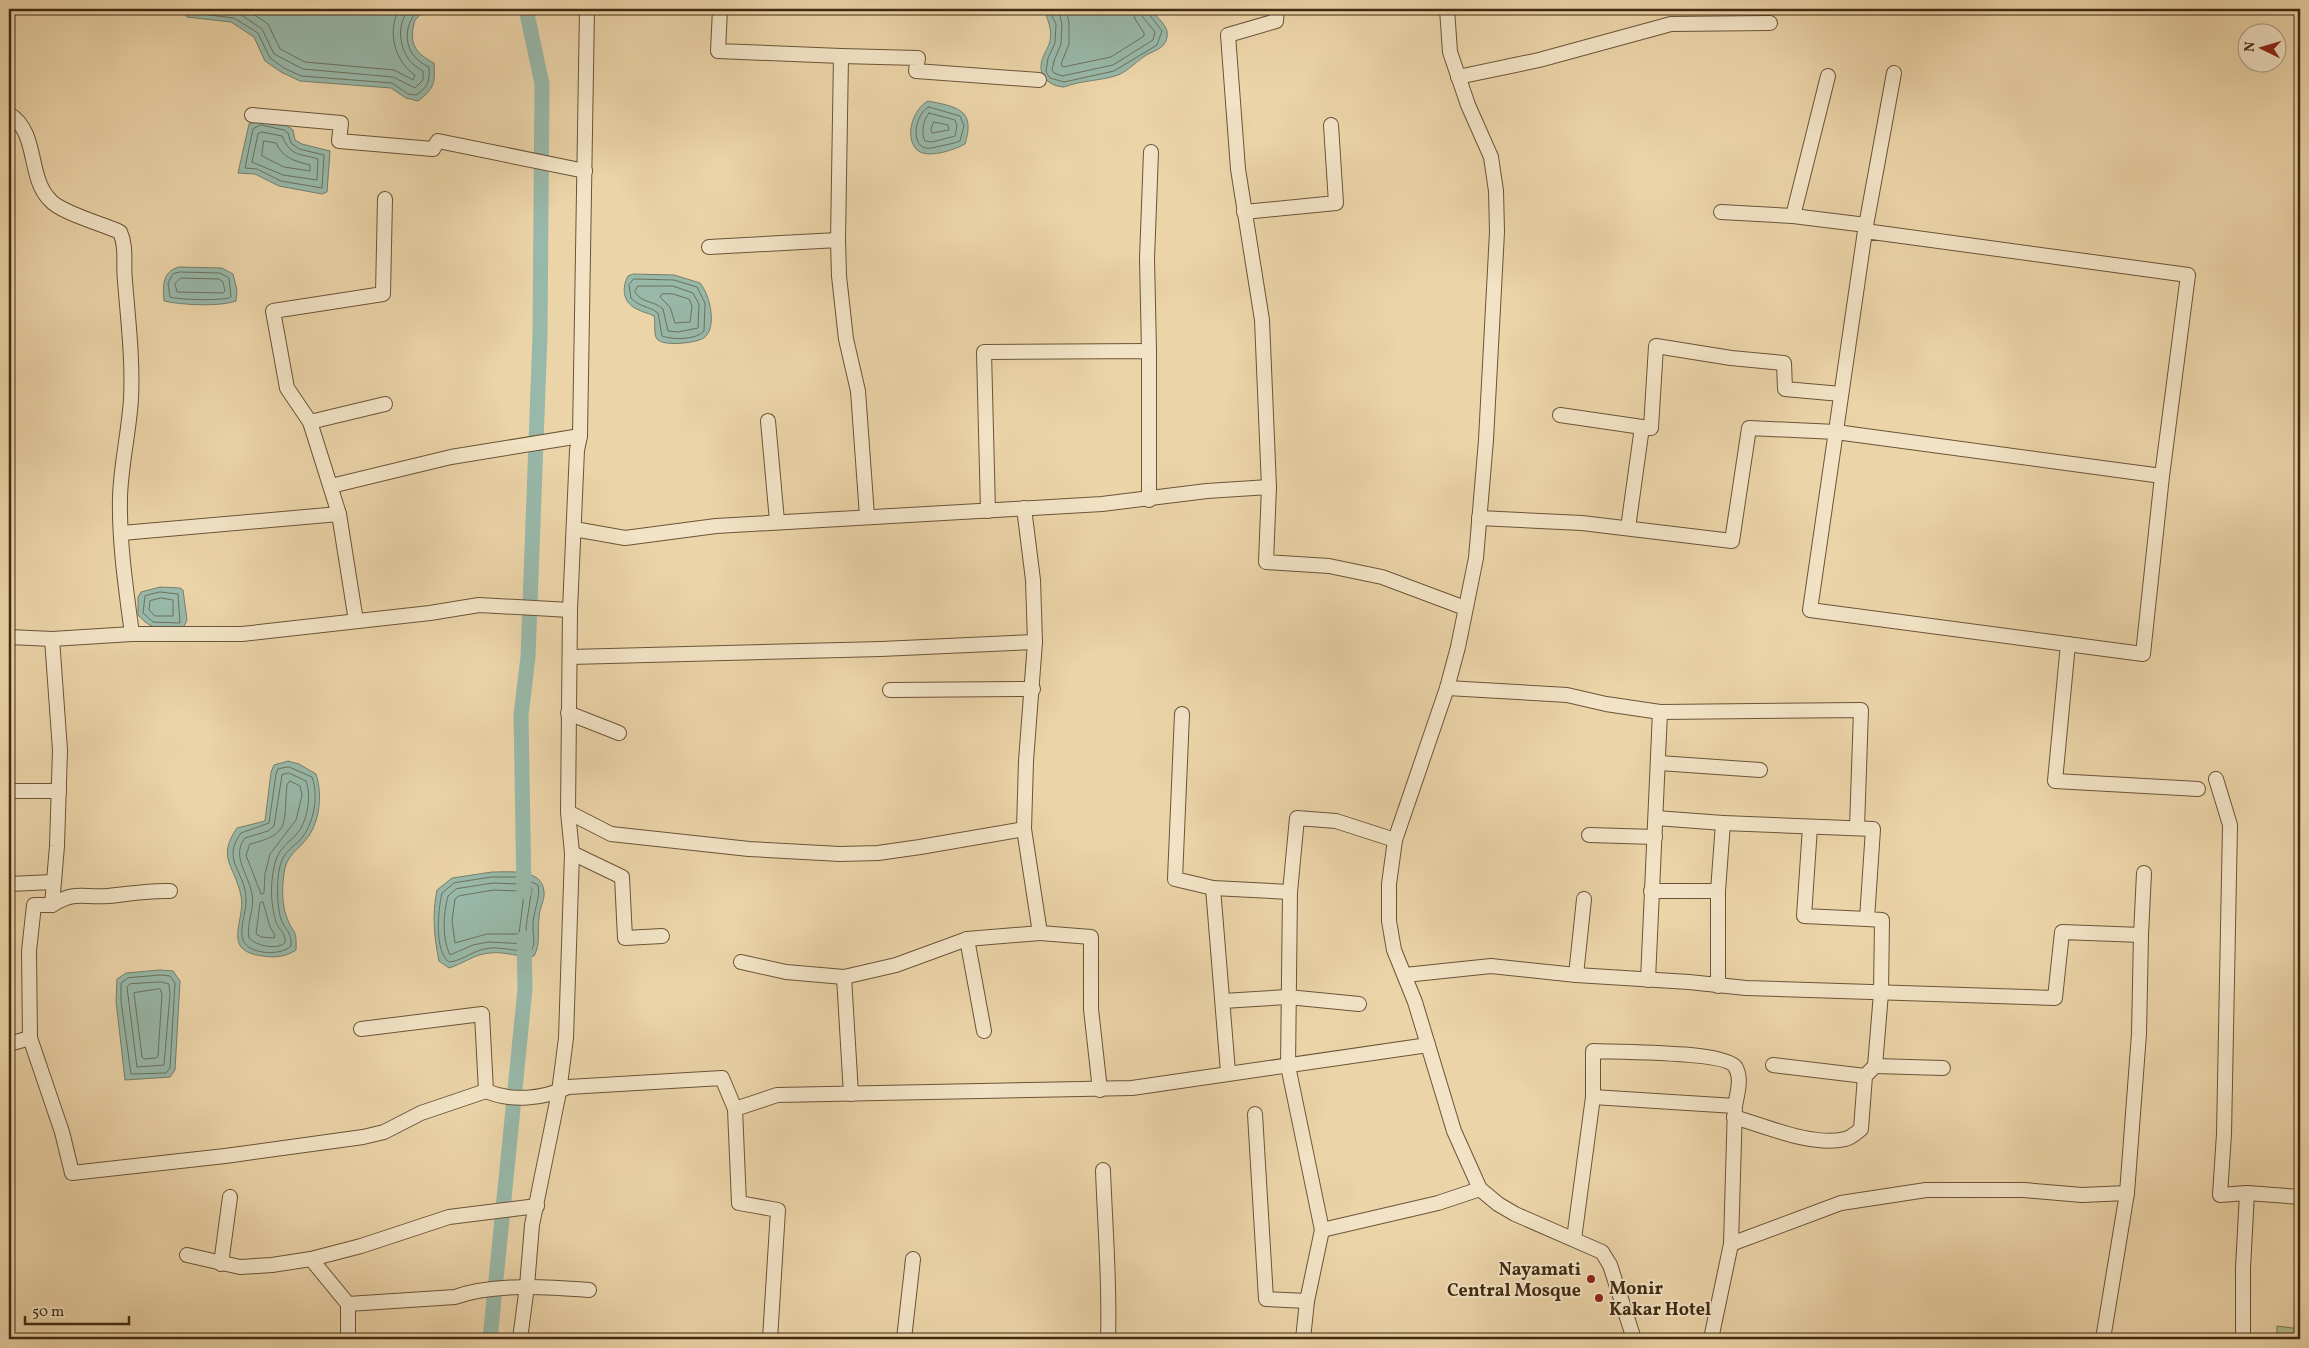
<svg xmlns="http://www.w3.org/2000/svg" width="2309" height="1348" font-family="Vollkorn,serif">
  <style>
    .green { fill: #b1be8c; stroke: #78744e }
    .water { fill: #98b8a9; stroke: #757f6c }
    .lines { fill: none; stroke-linecap: round; stroke-linejoin: round }
    .shore { stroke: #6c715d; stroke-width: 1 }
    .canal { stroke: #98b8a9; stroke-width: 15 }
    .street-casing { stroke: #6b5437; stroke-width: 16 }
    .street { stroke: #f2e3c6; stroke-width: 14 }
    .poi-dot { fill: #8f2418; stroke: #f2e3c6; stroke-width: 2 }
    .labels { text-anchor: middle; stroke-width: 4; stroke-linejoin: round; paint-order: stroke }
    .poi-label { font-size: 18px; font-weight: bold; fill: #402a11; stroke: #f2e3c6; text-anchor: end }
  </style>
  <rect width="100%" height="100%" fill="#ebd4a8"/>
  <filter id="stains"><feTurbulence type="fractalNoise" baseFrequency=".004" numOctaves="4"/><feColorMatrix values="0 0 0 0 .2 0 0 0 0 .09 0 0 0 0 .02 0 0 0 .5 -.17"/></filter>
  <radialGradient id="worn" r=".72"><stop offset=".6" stop-color="#630" stop-opacity="0"/><stop offset="1" stop-color="#630" stop-opacity=".3"/></radialGradient>
  <!-- green -->
  <path class="green" d="M2277,1326l23,3v10h-23z"/>
  <!-- water -->
  <g class="water">
    <path d="M185,9h241l-11,11c-6,22 -2,32 19,43 1,20 1,25 -16,38l-12,-3 -15,-10 -91,-7 -19,-9 -16,-11 -11,-24 -23,-15 -44,-5z"/>
    <path d="M1048,9h103c4,7 14,14 16,22 2,13 -7,18 -17,22 -12,6 -20,17 -32,22 -17,6 -36,5 -54,12 -17,-1 -29,-14 -20,-32 2,-5 5,-9 6,-14 2,-11 -1,-17 -4,-27z"/>
    <path d="M928,101c29,6 48,8 37,43 -11,6 -39,16 -49,5 -12,-14 -2,-41 12,-48z"/>
    <path d="M260,120l26,5 7,5 2,10 7,4 28,7 -3,41 -5,2 -43,-8 -24,-12 -17,-1 11,-49z"/>
    <path d="M179,267l43,1 11,6 4,16 -1,11c-17,6 -54,4 -72,0 -1,-16 -2,-29 15,-34z"/>
    <path d="M633,274l41,1 26,8c10,12 17,43 5,54 -6,6 -42,10 -48,2 -4,-5 -1,-17 -3,-23 -5,-3 -10,-3 -15,-6 -16,-6 -18,-21 -11,-34z"/>
    <path d="M160,587l20,1 3,2 4,30 -4,8c-21,0 -30,4 -45,-13v-18l3,-5z"/>
    <path d="M288,761l11,3 17,10c7,21 4,52 -13,69 -7,8 -15,13 -18,25 -3,15 -4,35 2,50 6,16 10,10 9,32 -11,7 -20,8 -33,6 -43,-5 -17,-35 -22,-60 -6,-31 -25,-37 -4,-68l28,-7 6,-49 3,-7z"/>
    <path d="M492,872c17,0 51,-4 52,20 1,8 -5,17 -5,26 -2,14 2,25 -5,38 -14,2 -29,-5 -44,-3 -16,1 -27,11 -41,15l-10,-7c-5,-25 -7,-46 -2,-71l15,-12z"/>
    <path d="M160,970l13,1 7,10 -5,89 -5,7 -45,3 -9,-79 1,-22 9,-6z"/>
  </g>
  <g class="lines">
    <!-- shore -->
    <g class="shore">
      <path d="M190,9l3,4 41,5 24,15 12,25 14,10 17,8 91,7 16,11 8,1c12,-7 14,-15 13,-28 -4,-2 -8,-4 -11,-7 -16,-14 -13,-38 1,-51"/>
      <path d="M203,9l34,3 25,17 12,25 29,15 90,8 22,11 8,-8v-9c-3,-2 -7,-4 -10,-7 -14,-13 -18,-41 -3,-55"/>
      <path d="M246,9l22,15 12,25 25,13 89,8 19,10 2,-5c-21,-14 -28,-44 -16,-66"/>
      <path d="M1052,9l-1,5 5,10 -1,19 -7,15 -2,14 4,6 14,4 50,-11 43,-26 5,-14 -14,-18 -1,-4"/>
      <path d="M1058,9l4,15 -1,20 -7,17 -2,9 2,3 8,3 51,-11 40,-25 2,-8 -13,-16 -1,-7"/>
      <path d="M1066,9l3,14v21l-8,20 2,3 48,-10 33,-21v-3l-9,-14 -2,-10"/>
      <path d="M929,107l31,9 4,10 -4,15c-7,3 -12,3 -19,5 -6,1 -11,3 -16,2 -16,-5 -8,-37 4,-41z"/>
      <path d="M929,113l26,7 2,6 -2,10 -23,6 -7,-1c-4,-8 -2,-21 4,-28z"/>
      <path d="M934,122l14,3 1,5 -17,3 -1,-3z"/>
      <path d="M261,125l23,5 4,3 3,10 8,6 25,6 -2,33 -41,-7 -24,-12 -12,-1 8,-39z"/>
      <path d="M262,132l20,4c9,21 17,17 36,23l-1,21 -34,-5 -31,-13 6,-28z"/>
      <path d="M264,141l12,2c7,15 18,18 34,22v6l-26,-4 -22,-11z"/>
      <path d="M180,272l40,1 9,5 2,19c-7,4 -51,3 -61,0l-2,-14 5,-9z"/>
      <path d="M181,278l38,1 4,3 2,9 -2,2 -46,-1 -2,-8z"/>
      <path d="M634,279l40,1 23,7 8,16 -1,28c-8,9 -31,9 -42,5l-4,-23c-9,-7 -19,-6 -27,-15l-2,-13z"/>
      <path d="M638,286h35l20,7 6,11 -1,24 -20,4 -10,-1 -5,-22c-8,-8 -22,-6 -28,-17z"/>
      <path d="M673,294l16,5 3,7 -2,16 -15,1 -5,-16 -10,-10 2,-3z"/>
      <path d="M160,592l18,2 2,29 -27,-1 -10,-9 2,-17z"/>
      <path d="M161,598l12,2v16h-18l-6,-6 1,-9z"/>
      <path d="M289,767l23,10c7,18 2,48 -12,63 -6,6 -14,11 -18,20 -6,13 -6,48 0,62 5,9 10,12 9,24 -10,10 -42,9 -48,-6 -4,-11 3,-27 3,-39 1,-29 -26,-40 -5,-68l28,-10 7,-49 2,-5z"/>
      <path d="M289,773l17,8c6,16 1,43 -11,55 -8,7 -16,14 -19,24 -6,19 -6,43 0,62 3,8 10,11 9,21 -9,7 -28,3 -36,-5 -3,-15 6,-29 3,-44 -4,-21 -21,-38 -7,-56l23,-7 6,-5 8,-51z"/>
      <path d="M290,781l10,5 2,9 -6,25 -26,34 -5,20 -1,19 -3,1 -15,-39 4,-11c42,-10 33,-21 37,-59z"/>
      <path d="M492,877h28l18,8c3,14 -6,28 -5,43 0,9 3,15 -2,23 -8,2 -28,-4 -40,-3 -17,1 -28,13 -42,14 -15,-11 -11,-52 -7,-69l12,-10z"/>
      <path d="M493,883l26,1 13,4 -6,39 1,17 -39,-2 -15,3 -23,10c-8,-16 -7,-41 -2,-59l8,-7z"/>
      <path d="M494,890l24,1 6,3 -5,40h-32l-32,9 -3,-22 3,-22 4,-3z"/>
      <path d="M263,902l7,25 5,8 -1,3 -13,-1 -5,-3 4,-31z"/>
      <path d="M161,975l9,1 5,7 -5,85 -4,5 -35,1 -10,-73v-18l7,-5z"/>
      <path d="M161,982l8,2 1,10 -6,71 -27,2 -10,-80 3,-3z"/>
      <path d="M160,989l2,5 -4,62 -2,2 -12,1 -2,-2 -8,-64z"/>
    </g>
    <!-- canal -->
    <g class="canal">
      <path d="M524,892l-3,-177 7,-58 12,-322 2,-251 -16,-75"/>
      <path d="M490,1339l35,-350 -1,-51"/>
    </g>
    <!-- street casing -->
    <g class="street-casing">
      <g id="street">
        <path d="M720,9l-2,42 123,5 -3,184"/>
        <path d="M1447,9l3,43 18,53 23,52 5,34 1,41 -11,208 -10,118 -18,89 -11,41 -52,152 -6,44v37l5,29 21,52 39,129 26,58 18,15 17,10 87,38 8,13 24,74"/>
        <path d="M841,56l77,2 -2,13 123,9"/>
        <path d="M1828,76l-35,140 73,9"/>
        <path d="M1458,77l81,-17 132,-36 99,-1"/>
        <path d="M9,114c30,18 18,63 41,86 11,13 53,24 70,32 7,15 3,32 5,49 3,39 8,78 6,118 -2,33 -10,65 -11,98 -1,46 6,92 12,137"/>
        <path d="M252,115l89,8 -2,18 94,8 5,-8 147,30"/>
        <path d="M1244,212l92,-9 -5,-78"/>
        <path d="M1721,212l72,4"/>
        <path d="M1865,231l29,-158"/>
        <path d="M709,247l129,-7 1,36 7,63 12,52 9,125"/>
        <path d="M1149,351l-2,-92 4,-107"/>
        <path d="M1560,415l82,12"/>
        <path d="M768,421l9,100"/>
        <path d="M310,422l75,-18"/>
        <path d="M331,486l120,-29 129,-21"/>
        <path d="M1269,487l-7,-167 -24,-151 -10,-134 48,-14 1,-12"/>
        <path d="M1024,508l9,72 2,62 -9,119 -2,68 16,104 51,4v72l9,81"/>
        <path d="M988,511l-4,-159 165,-1v149"/>
        <path d="M1479,518l103,5 150,18 17,-113 87,4 326,44 26,-201 -323,-44 -55,379 333,44 19,-178"/>
        <path d="M1628,528l14,-101 9,1 5,-82 75,12 53,5 1,26 56,5"/>
        <path d="M574,529l51,9 91,-12 386,-22 105,-13 62,-4 -3,75 63,4 53,11 83,31"/>
        <path d="M122,533l217,-19"/>
        <path d="M356,621l-17,-107 -29,-92 -23,-34 -14,-77 110,-17 2,-95"/>
        <path d="M9,637l43,2 80,-5h110l188,-21 49,-8 91,5"/>
        <path d="M2068,644l-13,137 143,8"/>
        <path d="M570,657l311,-8 154,-7"/>
        <path d="M1447,688l120,7 39,9 54,8"/>
        <path d="M890,690l143,-1"/>
        <path d="M568,713l51,20"/>
        <path d="M1182,714l-7,165 38,9 77,4"/>
        <path d="M1659,763l101,7"/>
        <path d="M2216,779l14,46 -6,309 -4,61 27,-2 53,4"/>
        <path d="M9,791h50"/>
        <path d="M568,812l43,22 138,15 91,5 38,-1 42,-6 104,-18"/>
        <path d="M1656,818l67,5 -5,68v95"/>
        <path d="M1723,823l150,6 -6,90 15,1 -1,73 -6,73 68,2"/>
        <path d="M1810,827l-6,89 63,3"/>
        <path d="M1589,835l66,2"/>
        <path d="M572,853l50,24 3,61 37,-2"/>
        <path d="M9,884l44,-2"/>
        <path d="M1213,888l15,184"/>
        <path d="M1651,891h67"/>
        <path d="M52,905c24,-15 31,-7 56,-9 22,-2 40,-6 62,-5"/>
        <path d="M2141,935l3,-62"/>
        <path d="M967,939l17,92"/>
        <path d="M741,962l45,10 58,5 52,-12 71,-26 73,-6"/>
        <path d="M1405,975l86,-9 85,9 113,7 57,6 309,10 7,-66 79,3 -2,99 -12,159 -24,146"/>
        <path d="M1576,975l8,-76"/>
        <path d="M844,977l7,117"/>
        <path d="M1648,980l12,-268 201,-2 -4,118"/>
        <path d="M1223,1001l65,-4 71,7"/>
        <path d="M361,1029l121,-15 4,77c26,11 57,8 82,-4l154,-9 13,31 4,94 39,7 -8,129"/>
        <path d="M30,1038l32,94 10,41 153,-17 138,-19 21,-5 37,-19 65,-22"/>
        <path d="M9,1044l21,-6 -1,-87 5,-46h18l5,-59 3,-96 -8,-111"/>
        <path d="M1773,1065l92,11"/>
        <path d="M735,1109l42,-14 355,-7 296,-43"/>
        <path d="M1255,1114l11,185 41,2"/>
        <path d="M1734,1117c31,9 79,30 111,22 6,-1 11,-6 16,-10l4,-53 10,-10"/>
        <path d="M1103,1170c2,57 7,113 5,169"/>
        <path d="M1322,1230l-34,-164 2,-174 7,-74 39,3 59,19"/>
        <path d="M1574,1239l19,-142"/>
        <path d="M1731,1244l4,-138 -142,-9v-46c23,1 135,0 143,17 6,12 1,26 -1,38"/>
        <path d="M187,1255l53,12 32,-2 39,-6 50,-13 88,-29 88,-11"/>
        <path d="M311,1259l37,45v35"/>
        <path d="M221,1264l9,-67"/>
        <path d="M348,1304l107,-7c38,-14 94,-10 134,-7"/>
        <path d="M520,1339l7,-53 5,-61 27,-133 7,-54 6,-185 -4,-41 2,-202 7,-160 3,-14 7,-427"/>
        <path d="M904,1339l9,-80"/>
        <path d="M1303,1339l4,-38 15,-71 116,-27 42,-14"/>
        <path d="M1711,1339l20,-95 110,-41 85,-13h98l58,5 45,-2"/>
        <path d="M2243,1339v-71l4,-75"/>
      </g>
    </g>
    <!-- street -->
    <use href="#street" class="street"/>
  </g>
  <!-- markers -->
  <g class="poi-dot">
    <circle cx="1591" cy="1279" r="5"/>
    <circle cx="1599" cy="1298" r="5"/>
  </g>
  <g class="labels">
    <!-- poi labels -->
    <g class="poi-label">
      <text x="1581" y="1275">Nayamati<tspan x="1581" dy="21">Central Mosque</tspan></text>
      <text x="1609" y="1294" text-anchor="start">Monir<tspan x="1609" dy="21">Kakar Hotel</tspan></text>
    </g>
  </g>
  <!-- margin -->
  <rect width="2309" height="1348" fill="none" stroke="#ebd4a8" stroke-width="30"/>
  <rect x="10" y="10" width="2289" height="1328" fill="none" stroke="#402a11" stroke-width="2.5"/>
  <rect x="15" y="15" width="2279" height="1318" fill="none" stroke="#402a11"/>
  <!-- north arrow -->
  <g transform="translate(2262 48) rotate(275)"><circle r="24" fill="#f2e3c6" stroke="#ab997e"/>
  <path d="M0-4L9 19L0 12L-9 19Z" fill="#8f2418"/>
  <text y="-8" font-size="14" font-weight="bold" text-anchor="middle" fill="#402a11">N</text>
  </g>
  <!-- scale -->
  <path d="M25 1316v8h104v-8" fill="none" stroke="#402a11" stroke-width="2.5"/>
  <text x="32" y="1316" font-size="15" fill="#402a11" stroke="#f2e3c6" stroke-width="4" paint-order="stroke">50 m</text>
  <rect width="100%" height="100%" filter="url(#stains)"/>
  <rect width="100%" height="100%" fill="url(#worn)"/>
</svg>
